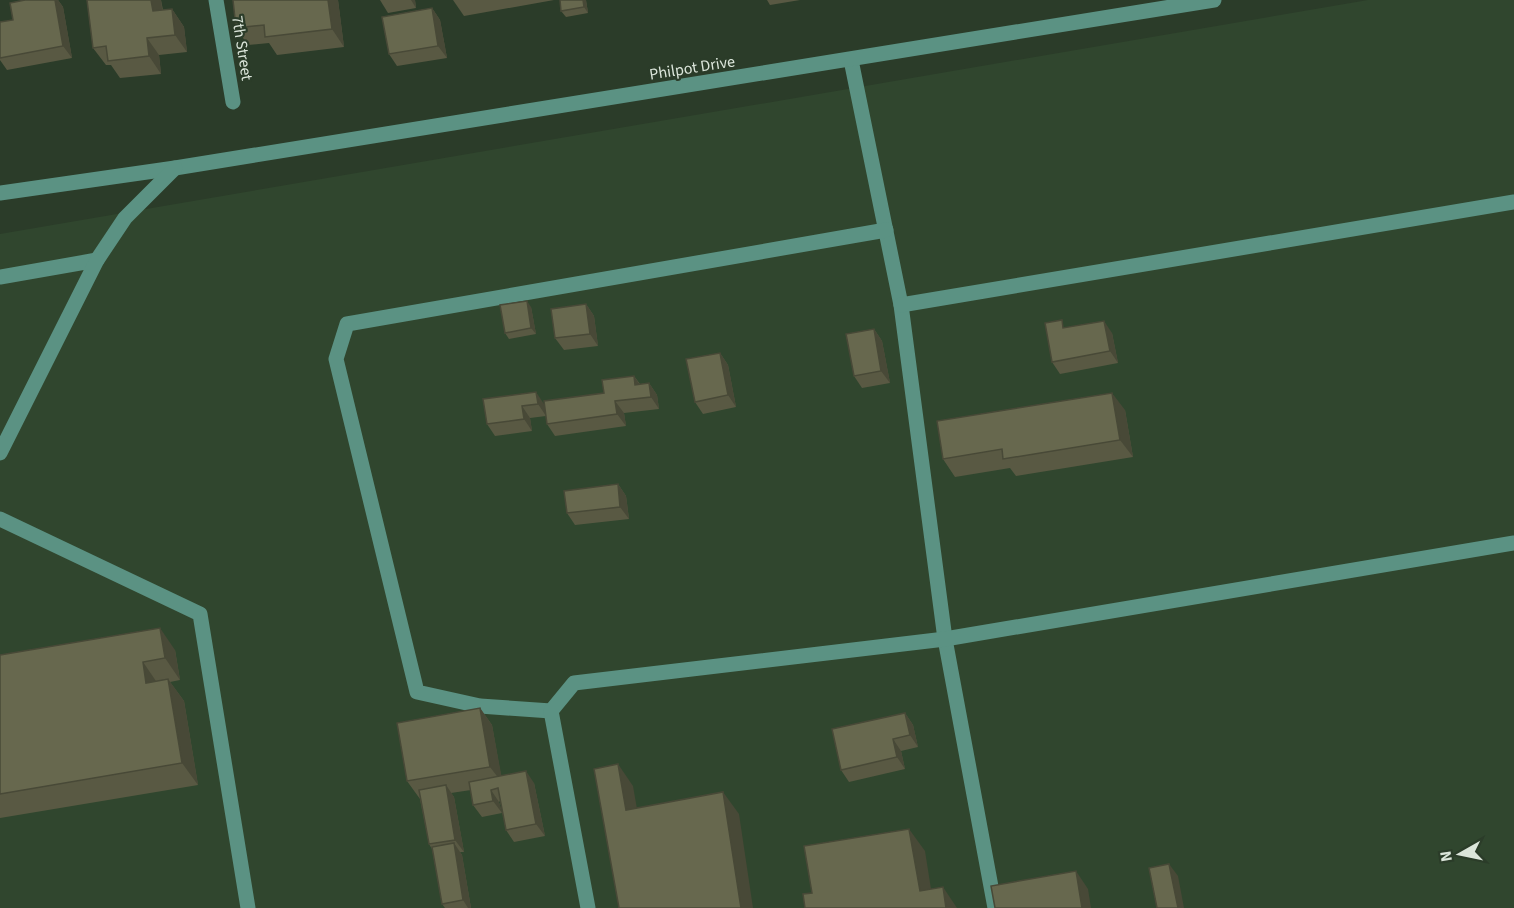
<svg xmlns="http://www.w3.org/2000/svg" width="1514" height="908" font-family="'Source Sans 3',sans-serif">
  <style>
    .built { fill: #30462e }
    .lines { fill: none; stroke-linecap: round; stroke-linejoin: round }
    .minor { stroke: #5b9283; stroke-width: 15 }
    .wall { fill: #595943 }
    .shaded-wall { fill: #484937 }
    .building { fill: #67684e; stroke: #484937; stroke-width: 1.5 }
    .labels { text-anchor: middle; stroke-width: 4.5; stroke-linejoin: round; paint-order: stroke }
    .street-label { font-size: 16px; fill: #dbe5da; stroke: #2b3c29 }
  </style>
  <rect width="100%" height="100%" fill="#2b3c29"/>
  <!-- built -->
  <path class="built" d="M1368,0h146v908h-1514v-674z"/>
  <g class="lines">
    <!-- minor -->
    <g class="minor">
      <path d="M216,0l17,102"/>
      <path d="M851,60l50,245 44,334 50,269"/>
      <path d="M0,193l175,-25 1039,-168"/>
      <path d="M0,277l97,-17"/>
      <path d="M901,305l613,-103"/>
      <path d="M0,453l97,-193 28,-42 50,-50"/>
      <path d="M0,519l200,95 48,294"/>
      <path d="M551,711l-71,-5 -63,-14 -81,-333 11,-35 539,-94"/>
      <path d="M588,908l-37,-197 23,-28 371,-44 569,-96"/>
    </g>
  </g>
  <!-- wall -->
  <g class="wall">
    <path d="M25,0h33l5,7 9,51 -65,12 -7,-10v-38l13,-2z"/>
    <path d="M87,0h74l2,10 9,-1 12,18 3,25 -28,3 2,19 -41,4 -9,-13h-5l-13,-17z"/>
    <path d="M338,0l6,47 -67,8 -8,-12 -21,2 -12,-17z"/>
    <path d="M380,0h35l1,8 -28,5z"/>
    <path d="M453,0h101l-90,16z"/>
    <path d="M560,0h26l2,13 -22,4 -5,-6z"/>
    <path d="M767,0h33l-30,5z"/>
    <path d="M432,8l8,12 7,38 -50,8 -8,-12z"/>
    <path d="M586,304l8,12 4,30 -34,4 -9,-12z"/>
    <path d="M531,307l5,27 -27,5 -4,-6z"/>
    <path d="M1067,327l45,6 6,30 -58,11 -8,-12z"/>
    <path d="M874,329l8,12 8,42 -28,5 -8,-12z"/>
    <path d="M720,353l8,12 8,42 -33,7 -8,-12z"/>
    <path d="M634,376l6,8 9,-1 8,12 2,14 -35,4 2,13 -71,10 -8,-12 -1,-8 -16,2 2,13 -37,5 -8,-12 -4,-25 61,5 60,-11z"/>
    <path d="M1125,410l8,47 -117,19 -6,-8 -55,9 -12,-18z"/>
    <path d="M618,484l8,12 3,23 -54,6 -8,-12z"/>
    <path d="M175,650l5,30 -10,2 14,19 14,84 -198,33v-163z"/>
    <path d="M480,708l12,17 9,51 33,7 11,53 -31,6 -8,-12 -6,-29 -1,1 3,11 -20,4 -9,-12 -2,-15 -20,3 3,4 10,55h-4l2,3 9,53h-26l-3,-4 -10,-55 -3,-5 -9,-45 -13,-18z"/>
    <path d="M905,713l8,12 5,22 -17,4 4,18 -56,13 -8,-12z"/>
  </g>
  <!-- shaded-wall -->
  <g class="shaded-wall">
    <path d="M55,0h3l5,7 9,51 -9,-12z"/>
    <path d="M151,0h10l4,29 -12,-18z"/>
    <path d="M328,0h10l6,47 -12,-18z"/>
    <path d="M411,0h4l1,8z"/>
    <path d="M583,0h3l2,13 -4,-6z"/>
    <path d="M432,8l8,12 7,38 -9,-12z"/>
    <path d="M172,9l12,18 3,25 -12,-17z"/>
    <path d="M147,38l12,17 2,19 -12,-18z"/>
    <path d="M527,301l4,6 5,27 -5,-6z"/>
    <path d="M586,304l8,12 4,30 -8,-12z"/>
    <path d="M1104,321l8,12 6,30 -8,-12z"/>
    <path d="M874,329l8,12 8,42 -9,-12z"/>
    <path d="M720,353l8,12 8,42 -8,-12z"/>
    <path d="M634,376l8,12 -7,-3z"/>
    <path d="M649,383l8,12 2,14 -8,-12z"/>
    <path d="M536,392l8,12 2,12 -8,-12z"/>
    <path d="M1112,393l13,17 8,47 -13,-17z"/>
    <path d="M615,401l9,12 2,13 -9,-12z"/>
    <path d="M522,406l8,12 2,13 -8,-12z"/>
    <path d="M618,484l8,12 3,23 -9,-12z"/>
    <path d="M160,628l15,22 5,30 -15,-22z"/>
    <path d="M143,662l15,22 -12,-1z"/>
    <path d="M168,679l16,22 14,84 -16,-22z"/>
    <path d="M480,708l12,17 11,59 -13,-17z"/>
    <path d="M905,713l8,12 5,22 -8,-12z"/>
    <path d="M893,739l8,12 4,18 -8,-12z"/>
    <path d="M618,764l15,22 8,46 -15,-22z"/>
    <path d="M526,771l8,12 11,53 -9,-12z"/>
    <path d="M446,785l8,12 10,55 -9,-12z"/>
    <path d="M491,790l8,12 3,11 -9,-12z"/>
    <path d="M723,792l16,22 14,94h-12z"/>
    <path d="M909,829l16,22 9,57 -14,-17z"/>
    <path d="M454,843l8,12 9,53h-3l-5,-8z"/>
    <path d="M1169,864l9,12 6,32h-6z"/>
    <path d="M1076,871l12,18 3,19h-9z"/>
    <path d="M943,887l14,21h-11z"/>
  </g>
  <!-- building -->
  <g class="building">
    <path d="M25,0h30l8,46 -63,12v-36l13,-2 -3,-17z"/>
    <path d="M87,0h64l2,11 19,-2 3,26 -28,3 2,18 -41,5 -2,-15 -13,2z"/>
    <path d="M233,0h95l4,29 -67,8 -1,-12 -28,3z"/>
    <path d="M560,0h23l1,7 -23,4z"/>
    <path d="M432,8l6,38 -49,8 -7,-37z"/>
    <path d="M527,301l4,27 -26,5 -5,-28z"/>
    <path d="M586,304l4,30 -35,4 -4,-29z"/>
    <path d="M1062,320l1,8 41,-7 6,30 -58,11 -7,-39z"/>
    <path d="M874,329l7,42 -27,5 -8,-42z"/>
    <path d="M720,353l8,42 -33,7 -9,-43z"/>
    <path d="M634,376l1,9 14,-2 2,14 -36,4 2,13 -70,10 -3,-23 60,-8 -2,-13z"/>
    <path d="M536,392l2,12 -16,2 2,13 -37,5 -4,-25z"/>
    <path d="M1112,393l8,47 -117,19 -1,-10 -59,10 -6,-38z"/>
    <path d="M618,484l2,23 -53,6 -3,-22z"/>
    <path d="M160,628l5,30 -22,4 3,21 22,-4 14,84 -182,31v-139z"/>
    <path d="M480,708l10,59 -83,14 -10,-58z"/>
    <path d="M905,713l5,22 -17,4 4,18 -56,13 -9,-41z"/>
    <path d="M618,764l8,46 97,-18 18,116h-122l-25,-139z"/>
    <path d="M526,771l10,53 -30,6 -8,-42 -7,2 2,11 -20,4 -4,-23z"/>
    <path d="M446,785l9,55 -26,4 -10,-54z"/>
    <path d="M909,829l11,62 23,-4 3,21h-141l-2,-14 9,-1 -8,-47z"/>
    <path d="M454,843l9,57 -21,4 -10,-57z"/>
    <path d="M1169,864l9,44h-21l-8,-40z"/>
    <path d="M1076,871l6,37h-87l-4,-22z"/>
  </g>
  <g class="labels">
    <!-- street labels -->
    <g class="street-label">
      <text transform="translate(243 48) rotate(81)" y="6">7th Street</text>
      <text transform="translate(692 67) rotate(-9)" y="6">Philpot Drive</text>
    </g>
  </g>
  <!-- north arrow -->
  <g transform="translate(1460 854) rotate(261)" stroke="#2b3c29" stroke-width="4.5" paint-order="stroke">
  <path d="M0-4.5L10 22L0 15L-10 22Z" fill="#dbe5da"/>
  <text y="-9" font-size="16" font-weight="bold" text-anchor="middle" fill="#dbe5da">N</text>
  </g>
</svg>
